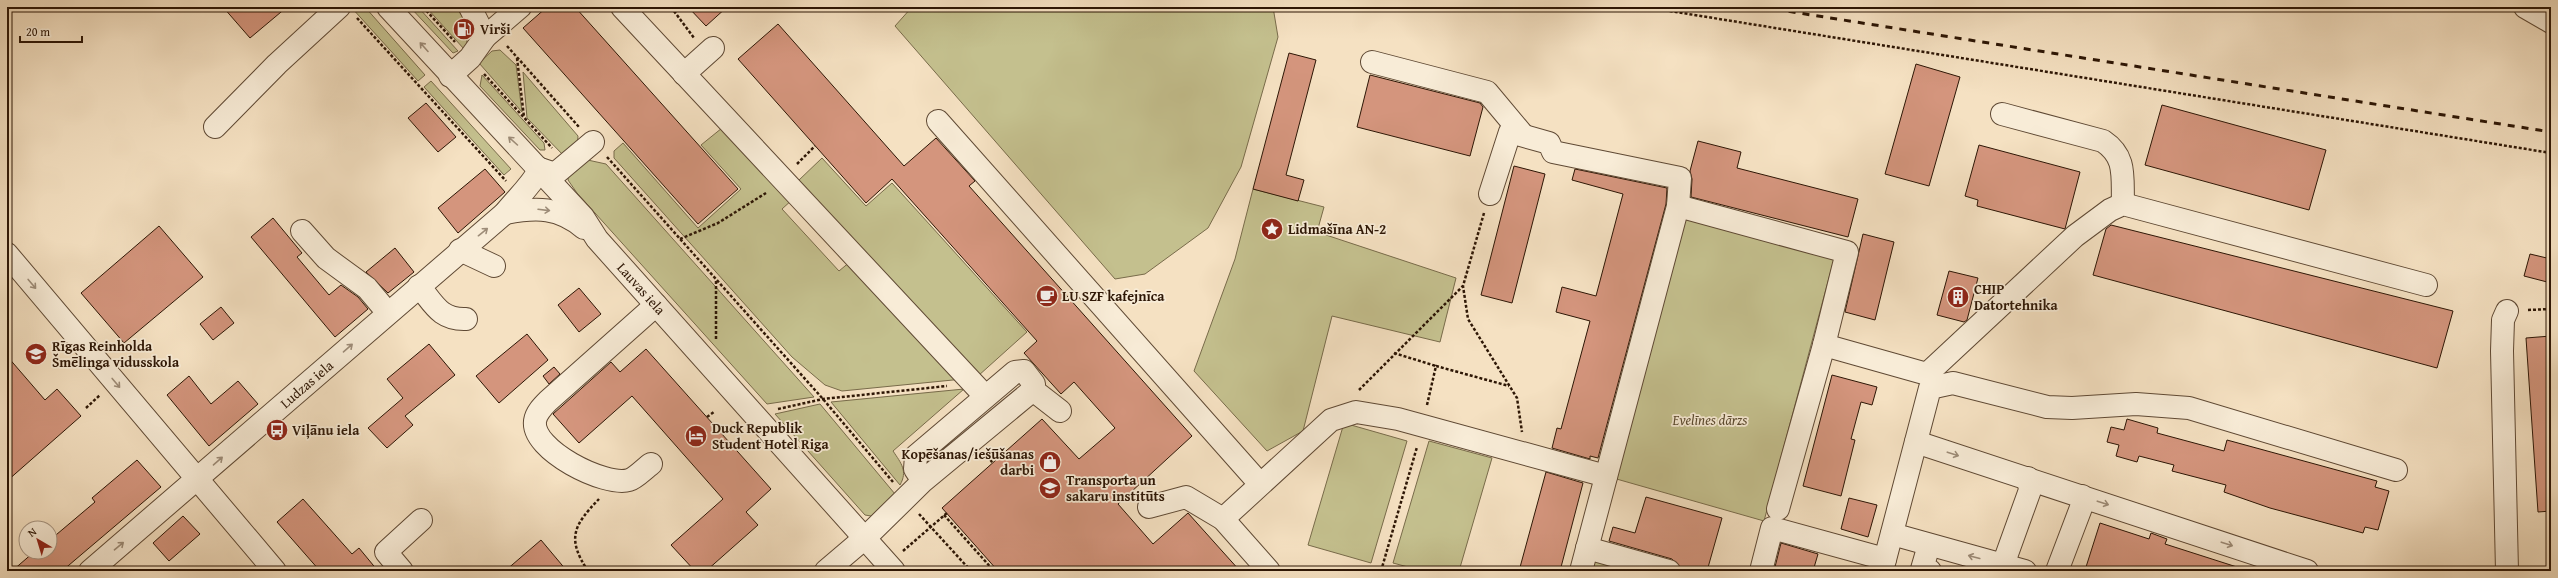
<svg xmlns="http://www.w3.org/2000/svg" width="2558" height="578" font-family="'Gentium Book Plus',serif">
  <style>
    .green { fill: #c4c08e; stroke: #786b4a }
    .building { fill: #d4957d; stroke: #2d1605 }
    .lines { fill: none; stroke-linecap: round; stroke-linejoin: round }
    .minor-casing { stroke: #5f4934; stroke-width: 24 }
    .path { stroke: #2d1605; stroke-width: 2.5; stroke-dasharray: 3 2; stroke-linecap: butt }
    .minor { stroke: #f8ecd7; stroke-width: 22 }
    .rail { stroke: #2d1605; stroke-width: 3; stroke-dasharray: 7 7; stroke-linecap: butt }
    .oneway { stroke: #9d8c78 }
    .labels { text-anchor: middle; stroke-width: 3.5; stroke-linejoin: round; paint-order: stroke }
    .poi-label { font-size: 14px; font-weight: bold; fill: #2d1605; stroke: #f8ecd7; text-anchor: start }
    .street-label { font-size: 14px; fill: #2d1605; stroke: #f8ecd7 }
    .park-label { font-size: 14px; font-style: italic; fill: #5a492e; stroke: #f8ecd7 }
  </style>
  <rect width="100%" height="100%" fill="#f5e1c2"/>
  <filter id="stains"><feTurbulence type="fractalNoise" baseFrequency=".005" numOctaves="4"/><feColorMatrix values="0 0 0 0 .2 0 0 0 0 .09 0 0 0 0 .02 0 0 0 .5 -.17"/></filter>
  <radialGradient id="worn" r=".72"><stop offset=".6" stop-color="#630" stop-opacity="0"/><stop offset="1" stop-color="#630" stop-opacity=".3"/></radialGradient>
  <!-- green -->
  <g class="green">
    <path d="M351,7h14l60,68 -7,6z"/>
    <path d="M410,7h8l40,44 -5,2z"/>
    <path d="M426,7h30l10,15 1,24 -3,3z"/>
    <path d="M912,7h361l5,30 -37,130 -33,61 -63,46 -30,5 -220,-253z"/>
    <path d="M500,50l16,15 6,47 -43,-49 13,-12z"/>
    <path d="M523,72l55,64 -1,13 -11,9 -39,-40z"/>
    <path d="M482,75l62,68 1,7h-5l-60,-64z"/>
    <path d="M431,81l80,88 -7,6 -80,-88z"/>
    <path d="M722,128l71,71 -11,10 57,62 12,-10 112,118 -121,12 -17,-6 -33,-28 -178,-199v-7l9,-8 75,85 43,-39 -40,-44z"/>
    <path d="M822,158l44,48 26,-23 135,149 -49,44 -180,-195z"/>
    <path d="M583,159l23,5 208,233 -47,7 -190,-211 -9,-13 1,-10z"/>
    <path d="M1253,189l71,18 -7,25 139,46 -16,64 -108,-26 -29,115 -36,20 -73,-80 41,-112z"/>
    <path d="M1685,216l149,43 -70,262 -151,-43z"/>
    <path d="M964,389l-71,62c8,12 15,20 7,34l-69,-83z"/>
    <path d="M820,404l75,90 -24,22 -6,-1 -90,-101z"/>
    <path d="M1344,423l63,18 -36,122 -63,-18z"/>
    <path d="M1429,441l63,17 -33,113h-36l-30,-8z"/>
    <path d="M1591,556l54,15h-58z"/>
  </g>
  <!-- building -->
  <g class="building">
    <path d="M223,7h64l-37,31z"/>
    <path d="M547,7h28l163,182 -40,35 -175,-196z"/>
    <path d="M688,7h39l-21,19z"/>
    <path d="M778,24l126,142 32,-28 39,43 -6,5 223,250 -74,68 35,40 35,-31 52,58h-242l-56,-63 100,-89 37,40 36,-31 -41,-46 -13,12 -37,-41 13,-12 -145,-162 -26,24 -128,-144z"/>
    <path d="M1289,53l27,7 -30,115 18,5 -6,21 -45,-12z"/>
    <path d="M1916,64l44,13 -31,109 -44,-12z"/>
    <path d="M1370,75l110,28 3,4 -13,49 -113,-29z"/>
    <path d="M426,103l30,34 -18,15 -30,-34z"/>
    <path d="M2162,105l164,45 -17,60 -164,-45z"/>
    <path d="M1698,141l43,11 -4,16 121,31 -10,38 -157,-40 1,-18 -2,-8z"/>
    <path d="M1979,145l101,27 -15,57 -88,-23 1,-6 -13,-4z"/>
    <path d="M1514,166l31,8 -33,129 -31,-8z"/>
    <path d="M485,169l20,23 -47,41 -20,-25z"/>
    <path d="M1575,169l92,19 -1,16 -68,254 -8,-2v3l-38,-11 5,-20 4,1 29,-108 -34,-9 6,-25 34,9 27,-102 -51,-14z"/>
    <path d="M273,218l29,35 -5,4 32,38 12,-10 17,12 10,12 -33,28 -84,-100z"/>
    <path d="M2111,225l342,86 -16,57 -344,-93 13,-46z"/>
    <path d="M159,226l44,51 -79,66 -43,-50z"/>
    <path d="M1863,234l31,8 -19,78 -30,-8z"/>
    <path d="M395,248l19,24 -26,21 -22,-21z"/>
    <path d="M2530,254l21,5v24l-27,-7z"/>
    <path d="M1949,271l29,7 -11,42 -3,2 -27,-7z"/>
    <path d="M579,288l22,26 -22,18 -21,-27z"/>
    <path d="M221,307l13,16 -21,17 -13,-16z"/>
    <path d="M527,334l21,26 -49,43 -23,-27z"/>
    <path d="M2551,336v175l-13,1 -12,-174z"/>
    <path d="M429,344l26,31 -50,41 8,9 -26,23 -19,-20 35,-30 -16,-19z"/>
    <path d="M646,349l125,140 -25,23 12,13 -52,46h-11l-24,-26 52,-46 -91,-103 -53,47 -26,-29 58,-52 9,10z"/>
    <path d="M7,356l38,44 12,-11 24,27 -74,65z"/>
    <path d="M554,367l6,7 -11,10 -6,-8z"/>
    <path d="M1832,375l45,12 -5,18 -11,-3 -10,37 4,1 -14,56 -38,-10z"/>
    <path d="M189,376l22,28 27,-23 20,23 -49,42 -42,-51z"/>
    <path d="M2127,419l31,9 -1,5 67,18 3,-11 150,41 -2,6 14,4 -11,39 -13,-3 -2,6 -93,-25 -46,-16 2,-7 -54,-14 2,-6 -35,-9 -2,6 -21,-6 3,-11 -12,-3 4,-15 13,3z"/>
    <path d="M137,460l24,27 -99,84h-50l22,-19h16v-12l45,-38 -3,-4z"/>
    <path d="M1546,472l37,11 -23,88h-41z"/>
    <path d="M1646,497l76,21 -15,53h-15l-11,-3 -9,-9 -63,-18 4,-14 22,6z"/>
    <path d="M1849,498l28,7 -9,32 -27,-8z"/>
    <path d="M303,499l49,55 7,-6 19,23h-58l-43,-49z"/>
    <path d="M183,516l17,18 -31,27 -16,-18z"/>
    <path d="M2100,523l49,16 2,-6 16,6 -2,5 75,24 -1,3h-142l-11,-4z"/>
    <path d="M541,540l26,31h-62z"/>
    <path d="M1781,543l37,11 -5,17h-39z"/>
  </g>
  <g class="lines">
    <!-- minor casing -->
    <g class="minor-casing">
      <g id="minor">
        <path id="s1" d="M388,7l195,210 14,22 297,332"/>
        <path d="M470,7l15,30"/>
        <path d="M622,7l363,389"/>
        <path d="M2525,7l26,15"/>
        <path d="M1372,62l115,30 36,43"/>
        <path d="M684,74l29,-26"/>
        <path d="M450,76l20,-18 15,-21 35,-30"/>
        <path d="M2002,114l101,27c24,16 19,36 20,63"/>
        <path d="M938,121l322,363"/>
        <path d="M215,127l62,-63 62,-57"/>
        <path d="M540,169l15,5 38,-32"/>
        <path d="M1490,194l20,-62 39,11 4,9 127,26 -2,28 -97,365"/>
        <path d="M1678,206l169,46 -23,93 -46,164"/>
        <path d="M505,213c32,-6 54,-6 79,15"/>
        <path d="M302,231l24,27 41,30 21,25"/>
        <path d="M460,250l34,16"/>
        <path d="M7,254l268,317"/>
        <path d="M419,286c15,18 21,34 47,33"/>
        <path d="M1824,345l103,29 148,-138 35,-26 13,-6 303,81"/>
        <path d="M1033,390l27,21"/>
        <path d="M1916,442l391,129"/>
        <path d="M651,464c-6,4 -15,14 -22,16 -24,7 -98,-30 -94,-59 1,-8 8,-15 13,-20l108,-96"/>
        <path d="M1149,507l37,-10 37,22 46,52"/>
        <path d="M1223,519l108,-99 25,-8 42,7 208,57"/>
        <path d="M1892,534l133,37"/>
        <path d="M1929,545l-7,24 8,2"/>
        <path d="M1587,548l82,23"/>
        <path d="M2003,565l27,-75 -2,-12"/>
        <path id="s2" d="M90,571l415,-358c12,-15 26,-27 35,-44"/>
        <path d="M402,571l-16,-19 35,-32"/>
        <path d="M826,571l40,-34 57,-56 110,-91 1,-6 -10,-13 -9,1 -99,84 -1,13 8,12"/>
        <path d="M1761,571l11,-43 113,31"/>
        <path d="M1882,571l48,-183 23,-5 94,24 25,1 64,-4 53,4 207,62"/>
        <path d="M2057,571l25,-66v-9"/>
        <path d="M2507,571l-5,-220 1,-31 4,-9"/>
      </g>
    </g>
    <!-- path -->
    <g class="path">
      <path d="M423,7l32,35"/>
      <path d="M671,7l23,31"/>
      <path d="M1645,7l906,146"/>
      <path d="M357,18l149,163"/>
      <path d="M507,46l72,81"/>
      <path d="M517,58l7,59"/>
      <path d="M484,74l68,74"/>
      <path d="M607,157l216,242 70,83"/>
      <path d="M797,164l18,-18"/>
      <path d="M1484,213l-21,73 5,33 49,79 5,34"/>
      <path d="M680,239l38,-16 48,-30"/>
      <path d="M2528,310l23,-1"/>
      <path d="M716,339v-59"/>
      <path d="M1394,353l42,13"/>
      <path d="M1359,390l104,-104"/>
      <path d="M1427,405l9,-39 73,20"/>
      <path d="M86,408l14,-13"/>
      <path d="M778,409l45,-10 124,-13"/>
      <path d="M707,417l7,-5"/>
      <path d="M987,456l6,7"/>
      <path d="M919,514l52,57"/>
      <path d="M944,515l50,56"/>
      <path d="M903,551l44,-38"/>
      <path d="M588,571c-22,-33 -14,-46 11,-72"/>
      <path d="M1381,571l36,-124"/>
    </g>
    <!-- minor -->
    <use href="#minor" class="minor"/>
    <!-- rail -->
    <path class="rail" d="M1761,7l790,125"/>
  </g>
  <!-- one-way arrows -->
  <defs><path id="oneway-shaft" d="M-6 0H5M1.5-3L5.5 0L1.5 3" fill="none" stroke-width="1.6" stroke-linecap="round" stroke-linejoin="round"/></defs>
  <g class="oneway">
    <use href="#oneway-shaft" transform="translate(424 47) rotate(-132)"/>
    <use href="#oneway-shaft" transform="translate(513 141) rotate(-138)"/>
    <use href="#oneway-shaft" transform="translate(544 210) rotate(7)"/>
    <use href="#oneway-shaft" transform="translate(483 232) rotate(-39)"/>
    <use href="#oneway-shaft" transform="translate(32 284) rotate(50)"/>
    <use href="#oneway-shaft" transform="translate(348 348) rotate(-41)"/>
    <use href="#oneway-shaft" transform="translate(116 383) rotate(50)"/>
    <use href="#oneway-shaft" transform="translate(1953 454) rotate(18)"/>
    <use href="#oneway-shaft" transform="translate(218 461) rotate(-41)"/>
    <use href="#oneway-shaft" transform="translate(2103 503) rotate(18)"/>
    <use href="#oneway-shaft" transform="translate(2227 544) rotate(18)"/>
    <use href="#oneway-shaft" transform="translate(119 546) rotate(-40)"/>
    <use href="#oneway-shaft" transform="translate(1974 557) rotate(-165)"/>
  </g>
  <!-- icons -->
  <defs>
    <g id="fuel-disc" transform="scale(1.15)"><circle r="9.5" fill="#8f2418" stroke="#f8ecd7"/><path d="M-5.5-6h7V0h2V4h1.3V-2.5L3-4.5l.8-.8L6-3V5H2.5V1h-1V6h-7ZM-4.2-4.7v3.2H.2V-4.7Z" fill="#fff"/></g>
    <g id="sight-disc" transform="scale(1.15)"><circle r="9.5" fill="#8f2418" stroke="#f8ecd7"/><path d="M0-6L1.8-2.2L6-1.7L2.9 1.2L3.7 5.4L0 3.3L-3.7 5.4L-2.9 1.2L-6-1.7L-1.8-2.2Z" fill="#fff"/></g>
    <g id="cafe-disc" transform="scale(1.15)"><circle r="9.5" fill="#8f2418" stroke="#f8ecd7"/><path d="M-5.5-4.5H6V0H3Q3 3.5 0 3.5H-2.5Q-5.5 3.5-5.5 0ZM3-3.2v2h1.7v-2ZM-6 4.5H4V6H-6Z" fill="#fff"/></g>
    <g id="building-disc" transform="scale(1.15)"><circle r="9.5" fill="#8f2418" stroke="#f8ecd7"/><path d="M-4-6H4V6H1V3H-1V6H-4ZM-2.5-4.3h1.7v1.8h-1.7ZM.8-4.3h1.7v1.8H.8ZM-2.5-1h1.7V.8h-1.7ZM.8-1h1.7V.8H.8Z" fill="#fff"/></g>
    <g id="school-disc" transform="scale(1.15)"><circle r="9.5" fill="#8f2418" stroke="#f8ecd7"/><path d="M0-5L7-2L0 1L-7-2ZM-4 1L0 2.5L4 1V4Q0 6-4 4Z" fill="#fff"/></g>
    <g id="bus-disc" transform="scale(1.15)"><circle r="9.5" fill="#8f2418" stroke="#f8ecd7"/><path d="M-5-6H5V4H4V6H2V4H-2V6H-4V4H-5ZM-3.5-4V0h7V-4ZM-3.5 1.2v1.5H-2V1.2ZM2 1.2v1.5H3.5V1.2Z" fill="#fff"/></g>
    <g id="hotel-disc" transform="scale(1.15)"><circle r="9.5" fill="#8f2418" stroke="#f8ecd7"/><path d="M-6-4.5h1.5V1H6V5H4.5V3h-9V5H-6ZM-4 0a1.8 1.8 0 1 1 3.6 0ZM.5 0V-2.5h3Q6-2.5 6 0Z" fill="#fff"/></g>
    <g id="shop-disc" transform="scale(1.15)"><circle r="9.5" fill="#8f2418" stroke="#f8ecd7"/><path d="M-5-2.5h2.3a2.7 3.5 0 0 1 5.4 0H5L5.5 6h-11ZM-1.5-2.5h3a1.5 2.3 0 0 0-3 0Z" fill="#fff"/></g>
    <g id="university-disc" transform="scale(1.15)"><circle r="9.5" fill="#8f2418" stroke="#f8ecd7"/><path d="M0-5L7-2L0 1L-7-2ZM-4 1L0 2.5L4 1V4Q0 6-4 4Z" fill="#fff"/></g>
  </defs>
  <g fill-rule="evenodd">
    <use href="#fuel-disc" x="464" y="29"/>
    <use href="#sight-disc" x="1272" y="229"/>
    <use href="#cafe-disc" x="1047" y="296"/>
    <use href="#building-disc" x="1958" y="297"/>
    <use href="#school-disc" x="36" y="354"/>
    <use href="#bus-disc" x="277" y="430"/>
    <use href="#hotel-disc" x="696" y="436"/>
    <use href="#shop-disc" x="1050" y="462"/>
    <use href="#university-disc" x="1050" y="488"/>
  </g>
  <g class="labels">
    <!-- poi labels -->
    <g class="poi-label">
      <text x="480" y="34">Virši</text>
      <text x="1288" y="234">Lidmašīna AN-2</text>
      <text x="1974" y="294">CHIP<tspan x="1974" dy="16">Datortehnika</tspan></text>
      <text x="1062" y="301">LU SZF kafejnīca</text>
      <text x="52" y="351">Rīgas Reinholda<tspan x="52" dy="16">Šmēlinga vidusskola</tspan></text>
      <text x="712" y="433">Duck Republik<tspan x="712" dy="16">Student Hotel Riga</tspan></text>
      <text x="292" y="435">Viļānu iela</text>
      <text x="1034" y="459" text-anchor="end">Kopēšanas/iešūšanas<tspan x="1034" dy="16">darbi</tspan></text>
      <text x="1066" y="485">Transporta un<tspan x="1066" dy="16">sakaru institūts</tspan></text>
    </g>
    <!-- street labels -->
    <g class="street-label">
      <text dy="5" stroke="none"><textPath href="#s1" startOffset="379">Lauvas iela</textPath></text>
      <text dy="5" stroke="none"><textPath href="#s2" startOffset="286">Ludzas iela</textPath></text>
    </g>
    <!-- park labels -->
    <g class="park-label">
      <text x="1710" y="425">Evelīnes dārzs</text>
    </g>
  </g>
  <!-- margin -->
  <rect width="2558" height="578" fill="none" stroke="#f5e1c2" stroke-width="24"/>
  <rect x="8" y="8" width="2542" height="562" fill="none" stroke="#2d1605" stroke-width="2"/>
  <rect x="12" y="12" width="2534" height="554" fill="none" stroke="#2d1605"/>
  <!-- north arrow -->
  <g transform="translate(38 540) rotate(322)"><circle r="19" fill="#f8ecd7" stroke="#a79683"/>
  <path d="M0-3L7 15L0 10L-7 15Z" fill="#8f2418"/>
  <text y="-6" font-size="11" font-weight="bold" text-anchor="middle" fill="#2d1605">N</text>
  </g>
  <!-- scale -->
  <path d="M20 36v6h62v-6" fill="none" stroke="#2d1605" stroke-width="2"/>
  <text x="26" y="36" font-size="12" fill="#2d1605" stroke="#f8ecd7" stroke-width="3" paint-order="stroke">20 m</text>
  <rect width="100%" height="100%" filter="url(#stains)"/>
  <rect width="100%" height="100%" fill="url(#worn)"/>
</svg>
